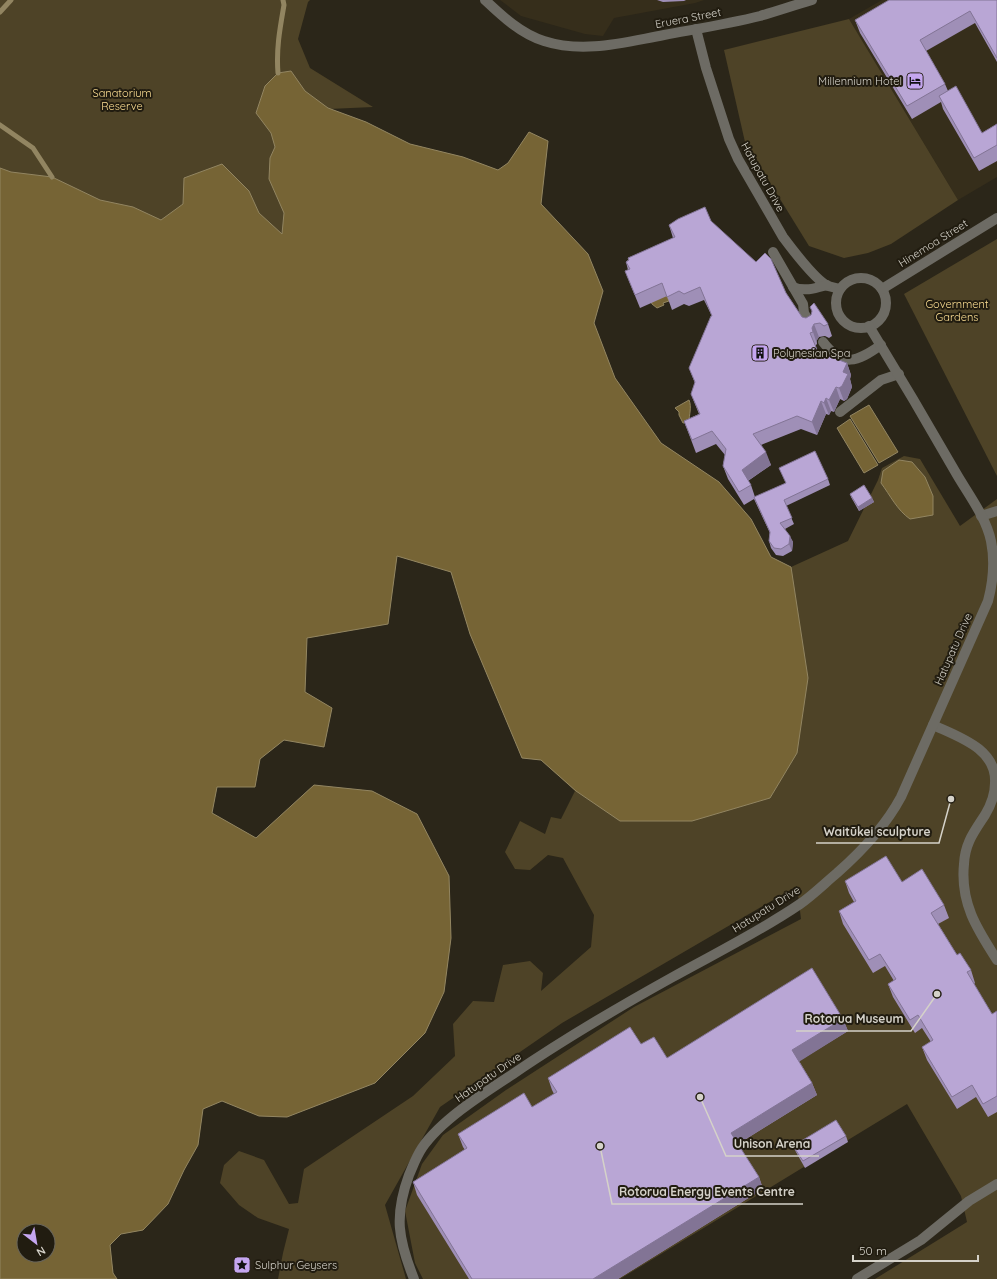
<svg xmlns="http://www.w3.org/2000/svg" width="997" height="1279" font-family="Quicksand,sans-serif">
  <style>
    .built { fill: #362e1b }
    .green { fill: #4e4327; fill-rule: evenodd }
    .water { fill: #766435; stroke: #928561; fill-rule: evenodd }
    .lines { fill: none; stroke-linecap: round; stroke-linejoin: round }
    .stream { stroke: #928561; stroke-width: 5 }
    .minor { stroke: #6d6b64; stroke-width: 10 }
    .wall { fill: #9f8fb7 }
    .shaded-wall { fill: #827495 }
    .building { fill: #b9a6d5; stroke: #827495 }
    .labels { text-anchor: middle; stroke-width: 4; stroke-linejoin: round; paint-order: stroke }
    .street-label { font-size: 11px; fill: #d5d2c9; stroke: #211c10 }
    .poi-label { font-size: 11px; fill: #d5d2c9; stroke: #211c10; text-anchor: start }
    .park-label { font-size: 11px; fill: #fcde93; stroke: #211c10 }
    .leader { fill: none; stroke: #d5d2c9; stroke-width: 1.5 }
    .callout-dot { fill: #d5d2c9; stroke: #211c10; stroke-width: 1.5 }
    .callout-label { font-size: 12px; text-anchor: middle; font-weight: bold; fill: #d5d2c9; stroke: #211c10; stroke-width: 4; stroke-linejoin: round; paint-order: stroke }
  </style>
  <rect width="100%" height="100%" fill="#2b2619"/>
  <!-- built -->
  <g class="built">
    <path d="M500,0h204l-9,3 -81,15 -11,18 -18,-2 -64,-18z"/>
    <path d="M882,0h115v177l-39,23 -109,-181z"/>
  </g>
  <!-- green -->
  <g class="green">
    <path d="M0,0h310l-2,2 -10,37 12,29 63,39 -44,2 37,13 44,22 53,13 35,13 10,-7 21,-31 19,9 -7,63 47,50 15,37 -9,32 21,55 46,65 58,39 32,37 20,38 20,10 57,-26 30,-61 4,-12 22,-12 16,3 40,67 37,-27v780h-122l92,-57 -6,-26 -54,-92 -287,175h-197l-8,-16 -10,-52 17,-47 21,-29 63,-45 128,-83 167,-88 -4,-33 -235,137 -122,84 -55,98 21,74h-128l5,-26 6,-24 -31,-11 -19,-13 -19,-22 4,-18 15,-14 25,9 25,44 9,-1 6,-34 109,-73 42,-40 -2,-32 20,-23 21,1 9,-37 27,-4 13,12 -2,18 50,-44 3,-32 -31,-57 -15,-3 -18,15 -15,-1 -10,-17 15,-31 25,13 6,-17 10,2 14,-28 -34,-31 -19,-2 -52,-124 -19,-62 -54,-16 -9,68 -81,14 -2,54 27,16 -8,39 -40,-7 -24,19 -5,28h-38l-5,26 44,25 58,-53 58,6 45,23 32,62 2,62 -7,54 -19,41 -50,50 -88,34 -28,-1 -37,-15 -19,8 -5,36 -14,25 -16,34 -25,26 -22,4 -11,11 3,28 4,6h-117zM24,1231h24v24h-24z"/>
    <path d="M849,19l109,181 -67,44 -23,9 -24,5 -35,-12 -64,-104 -21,-92z"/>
    <path d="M997,239v237l-93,-182z"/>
  </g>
  <!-- water -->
  <g class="water">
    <path d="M291,71l14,20 23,17 38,14 44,22 53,13 35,13 10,-7 21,-31 19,9 -7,63 47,50 15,37 -9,32 21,55 46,65 58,39 32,37 20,38 20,10 17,111 -11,75 -27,45 -78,23h-72l-44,-30 -35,-31 -19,-2 -52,-124 -19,-62 -54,-16 -9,68 -81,14 -2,54 27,16 -8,39 -40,-7 -24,19 -5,28h-38l-5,26 44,25 58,-53 58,6 45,23 32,62 2,62 -7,54 -19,41 -50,50 -88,34 -28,-1 -37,-15 -19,8 -5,36 -14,25 -16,34 -25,26 -22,4 -11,11 3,28 4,6h-117v-1111l11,4 41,5 48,23 33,7 28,13 22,-16 1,-26 38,-14 27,27 10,22 23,21 2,-21 -15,-34 1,-21 5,-11 -4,-14 -15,-20 9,-27 13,-13zM24,1231h24v24h-24z"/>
    <path d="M645,287l19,3 5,11 -6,2 1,2 -7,3 -5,-4z"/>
    <path d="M689,400c3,7 0,15 0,22l-6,1 -4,-8v-3l-4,-4z"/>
    <path d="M869,405l29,47 -19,11 -29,-47z"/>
    <path d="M850,419l28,46 -14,8 -27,-45z"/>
    <path d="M899,460l13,2 13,15 8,19v19l-23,4c-13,-9 -20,-24 -29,-36l2,-12z"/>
  </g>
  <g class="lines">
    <!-- stream -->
    <g class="stream">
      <path d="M0,12l11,-12"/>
      <path d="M278,73c-2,-24 2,-45 6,-68l-1,-5"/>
      <path d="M0,125l33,23 19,29"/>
    </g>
    <!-- minor -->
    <g class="minor">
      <path d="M485,0c17,16 36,34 59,41 40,13 81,1 120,-6 32,-6 64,-11 96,-19 17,-5 35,-11 52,-16"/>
      <path d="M696,29l10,39 23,71 9,20 45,78c9,12 32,43 45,49 4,1 8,2 12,3"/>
      <path d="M773,252l30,52 1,9 6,11"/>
      <circle cx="861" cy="303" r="25"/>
      <path d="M793,287c11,5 23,1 34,-2"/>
      <path d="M882,289l115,-71"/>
      <path d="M823,342c20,26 34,20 58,3"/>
      <path d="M840,412l41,-32 18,-6"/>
      <path d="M981,516l16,-5"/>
      <path d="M933,725c26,12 64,24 62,58 0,12 -4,22 -10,32 -11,17 -20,28 -21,49 -4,39 13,65 33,96"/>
      <path d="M414,1279c-16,-40 -20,-63 -5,-104 4,-9 7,-18 13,-27 19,-28 62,-55 91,-74 51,-35 104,-66 158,-96 43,-24 88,-46 129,-74 13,-9 25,-21 37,-31 25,-22 48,-46 64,-76l87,-196c5,-19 7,-40 3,-60 -5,-24 -23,-47 -35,-68 -28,-49 -57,-98 -87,-147"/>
      <path d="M857,1279l64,-39 48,-39 28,-17"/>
    </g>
  </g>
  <!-- wall -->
  <g class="wall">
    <path d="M657,0h29l-2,1 -21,1z"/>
    <path d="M997,0v62l-22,-39 -49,28 19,33 3,7 34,42 15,-9v37l-18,10 -36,-62 -2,-7 -29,17 -52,-86 -5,-13z"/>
    <path d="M711,221l75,72 16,24 26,7 4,12 -3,2 -4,-2 -6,1 -2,3v4l-2,2 3,6 29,11 4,12 -1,4 2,8 -5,12 -3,2 -4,-2 -6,13 -3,-1 -2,4 -3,-1 -9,21 -16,-6 -40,16 10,20 -23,16 3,4 4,12 31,-14 -7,-15 49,11 2,6 -44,21 8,18 -9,5 8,13 -1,9 -9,5 -7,-1 -5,-7 -2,-7 1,-8 -16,-34 -10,6 -16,-26 -5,-13 2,-11 -9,-11 -20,9 -12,-32 15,-7 -8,-20 4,-11 -6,-15 23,-52 -8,-16 -15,6 -5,-2 -12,6 -5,-14 -27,12 -15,-37 3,-1 -2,-8 2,-2v-2l45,-20 -4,-13z"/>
    <path d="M850,494l22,4 2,4 -15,9 -8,-14z"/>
    <path d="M845,881l57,1 42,23 5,13 -11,6 19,31 14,15 4,13 -1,1 18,30 5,-3v101l-9,5 -12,-20 -19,12 -30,-49 -5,-13 9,-5 -9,-14 -7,5 -22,-36 -5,-13 6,-3 -9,-15 -12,7 -30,-49 -4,-13 15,-9 -5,-9z"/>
    <path d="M843,1019l5,12 -49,30 13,22 5,12 -79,49 21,33 4,12 -145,90h-149l-52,-84 -4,-13 52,-32 -2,-3 -5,-13 74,-27 22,-13 -2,-4 -4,-12 93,-34 26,14z"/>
    <path d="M846,1136l2,6 -43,26 -9,-16 -3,-6z"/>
  </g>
  <!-- shaded-wall -->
  <g class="shaded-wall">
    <path d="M814,324l5,13 -2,3v4l-4,-12 -1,-4z"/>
    <path d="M847,363l4,12 -1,4 2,8 -5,12 -3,2 -5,-13 4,-16z"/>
    <path d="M836,387l4,12 -6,13 -5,-12z"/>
    <path d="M826,398l5,13 -2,4 -5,-12z"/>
    <path d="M821,401l5,13 -9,21 -5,-13z"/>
    <path d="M766,452l5,13 -25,17 -4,-12z"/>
    <path d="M872,498l2,4 -15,9 -1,-4z"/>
    <path d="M790,536l3,6 -1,9 -3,-7z"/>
    <path d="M843,1019l5,12 -51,32 -5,-13z"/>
    <path d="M812,1083l5,12 -81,50 -5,-12z"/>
    <path d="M759,1177l4,12 -145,90h-25z"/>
  </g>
  <!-- building -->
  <g class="building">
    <path d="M889,0h108v58l-27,-47 -50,29 25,44 -38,22 -52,-86z"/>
    <path d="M956,86l26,47 15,-9v21l-23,13 -35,-62z"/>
    <path d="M705,207l6,14 45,41 9,-9 6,6 15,34 16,24 4,1 5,-3 1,-4 -2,-4 4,-4 14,21 -4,2 -4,-3 -6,1 -2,4 1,4 -3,1 8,19 29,11 -4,9 5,2 -6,12 -3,2 -3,-1 -7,13 -3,-2 -2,5 -3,-2 -9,21 -15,-6 -44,18 13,18 -24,18 9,15 -12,7 -16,-26 3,-17 -14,-18 -20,9 -8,-19 16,-7 -9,-20 4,-12 -6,-14 22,-52h1l-12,-29 -16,7 -5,-3 -12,6 -5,-14 -27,12 -10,-24 5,-2 -4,-7 3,-2 -1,-2 47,-21 -6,-12 9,-6z"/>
    <path d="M815,451l13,28 -44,21 8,18 -12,5 10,13 -1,8 -8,5 -7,-1 -5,-7 1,-9 -16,-35 32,-14 -7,-15z"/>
    <path d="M864,485l8,13 -14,9 -8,-13z"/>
    <path d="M886,856l16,26 20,-13 22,36 -13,8 26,42 3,-2 11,17 -4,2 25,42 5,-3v85l-14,8 -11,-19 -20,12 -30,-50 11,-7 -15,-25 -8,5 -22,-36 8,-5 -16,-25 -11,6 -30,-49 17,-10 -11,-20z"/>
    <path d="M812,968l31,51 -51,31 20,33 -81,50 28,44 -166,102h-121l-59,-97 54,-34 -9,-14 66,-41 8,14 25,-15 -9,-14 82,-51 11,17 13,-7 13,21z"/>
    <path d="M836,1120l10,16 -43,25 -10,-15z"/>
  </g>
  <!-- icons -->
  <defs>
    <g id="hotel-square" transform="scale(0.9)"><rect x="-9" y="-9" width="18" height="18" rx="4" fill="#c5a6f0" stroke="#211c10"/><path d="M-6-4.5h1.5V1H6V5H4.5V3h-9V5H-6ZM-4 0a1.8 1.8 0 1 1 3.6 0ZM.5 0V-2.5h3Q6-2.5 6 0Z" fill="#111"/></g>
    <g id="building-square" transform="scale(0.9)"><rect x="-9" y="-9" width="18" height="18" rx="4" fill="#c5a6f0" stroke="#211c10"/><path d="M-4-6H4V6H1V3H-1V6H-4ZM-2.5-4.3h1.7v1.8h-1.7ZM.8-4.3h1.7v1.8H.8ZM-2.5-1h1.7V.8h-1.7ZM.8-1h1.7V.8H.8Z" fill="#111"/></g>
    <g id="sight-square" transform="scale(0.9)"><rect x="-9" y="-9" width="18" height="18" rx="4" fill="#c5a6f0" stroke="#211c10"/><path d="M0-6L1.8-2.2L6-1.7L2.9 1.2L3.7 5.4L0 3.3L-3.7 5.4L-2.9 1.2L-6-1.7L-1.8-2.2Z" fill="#111"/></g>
  </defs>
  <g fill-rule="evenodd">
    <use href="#hotel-square" x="915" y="81"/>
    <use href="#building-square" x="760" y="353"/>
    <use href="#sight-square" x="242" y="1265"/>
  </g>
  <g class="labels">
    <!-- street labels -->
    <g class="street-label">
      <text transform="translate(688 18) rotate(-11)" y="4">Eruera Street</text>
      <text transform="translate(763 177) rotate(61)" y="4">Hatupatu Drive</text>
      <text transform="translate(933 243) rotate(-32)" y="4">Hinemoa Street</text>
      <text transform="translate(953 649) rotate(-66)" y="4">Hatupatu Drive</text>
      <text transform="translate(766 909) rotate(-32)" y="4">Hatupatu Drive</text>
      <text transform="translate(488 1077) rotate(-35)" y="4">Hatupatu Drive</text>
    </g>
    <!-- poi labels -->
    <g class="poi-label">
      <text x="902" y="85" text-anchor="end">Millennium Hotel</text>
      <text x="773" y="357">Polynesian Spa</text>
      <text x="255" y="1269">Sulphur Geysers</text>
    </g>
    <!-- park labels -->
    <g class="park-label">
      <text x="122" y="97">Sanatorium<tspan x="122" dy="13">Reserve</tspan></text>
      <text x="957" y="308">Government<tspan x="957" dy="13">Gardens</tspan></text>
    </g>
  </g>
  <!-- callouts -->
  <path class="leader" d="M951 799L939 843H816M937 994L911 1031H796M700 1097L726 1156H819M600 1146L612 1204H803"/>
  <g class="callout-dot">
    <circle cx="951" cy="799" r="4"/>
    <circle cx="937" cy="994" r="4"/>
    <circle cx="700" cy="1097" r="4"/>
    <circle cx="600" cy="1146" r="4"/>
  </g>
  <g class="callout-label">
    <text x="877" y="836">Waitūkei sculpture</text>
    <text x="854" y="1023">Rotorua Museum</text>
    <text x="772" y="1148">Unison Arena</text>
    <text x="707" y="1196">Rotorua Energy Events Centre</text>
  </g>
  <!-- north arrow -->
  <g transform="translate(36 1243) rotate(149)"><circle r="19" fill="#211c10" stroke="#69655a"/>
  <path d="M0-3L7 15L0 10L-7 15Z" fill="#c5a6f0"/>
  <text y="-6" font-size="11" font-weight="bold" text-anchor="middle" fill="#d5d2c9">N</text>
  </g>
  <!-- scale -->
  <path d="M853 1255v6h125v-6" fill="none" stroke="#d5d2c9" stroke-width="2"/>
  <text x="859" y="1255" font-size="12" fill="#d5d2c9" stroke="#211c10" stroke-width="3" paint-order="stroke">50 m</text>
</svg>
